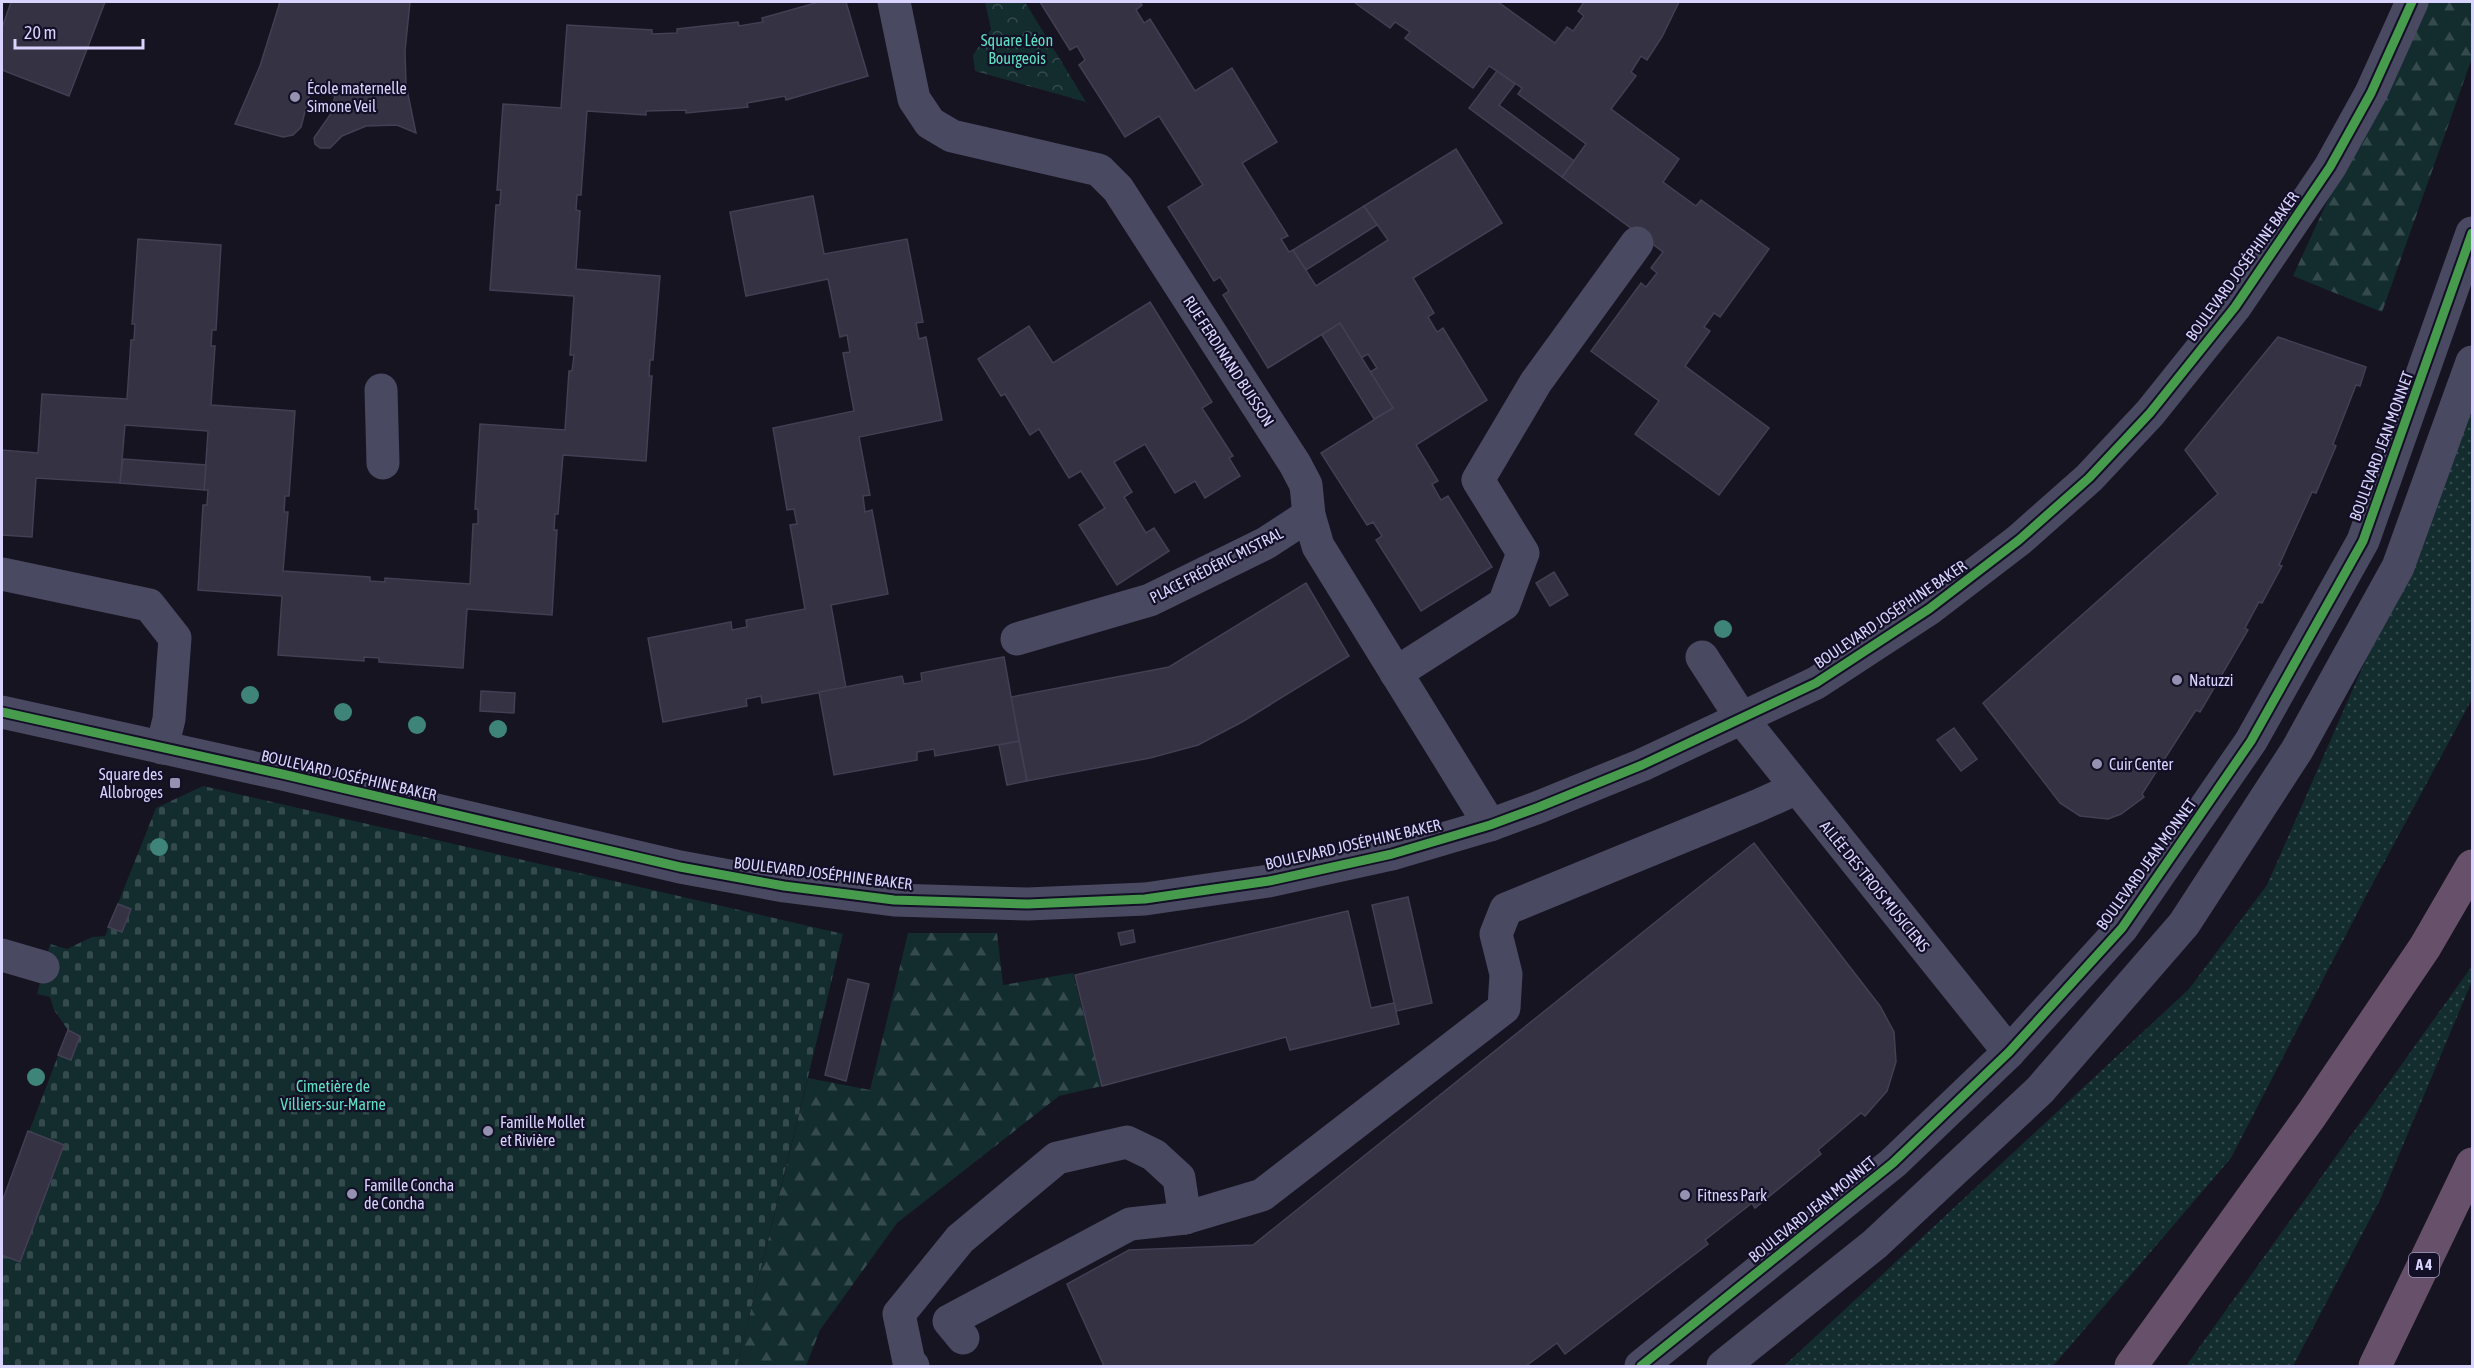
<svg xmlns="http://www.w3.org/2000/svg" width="2474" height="1368" font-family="'Asap Condensed',sans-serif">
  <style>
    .grass { fill: url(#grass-dots) }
    .forest { fill: url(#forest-firs) }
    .cemetery { fill: url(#cemetery-stones) }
    .park { fill: url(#park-crowns) }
    .building { fill: #343243; stroke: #433f54; stroke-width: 1.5 }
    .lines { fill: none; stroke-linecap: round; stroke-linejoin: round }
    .minor { stroke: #4a4962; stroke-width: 33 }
    .highway { stroke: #67516a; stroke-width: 33 }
    .cycleway-casing { stroke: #130f26; stroke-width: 13 }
    .cycleway { stroke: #469c4c; stroke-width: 9 }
    .tree { fill: #3e8478 }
    .poi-dot { fill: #9591b1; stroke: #130f26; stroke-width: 2 }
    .labels { text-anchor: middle; stroke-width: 4.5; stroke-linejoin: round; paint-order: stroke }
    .shield { fill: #130f26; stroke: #9e99be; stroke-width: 1.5 }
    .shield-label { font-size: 15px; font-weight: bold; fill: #d9d4ff }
    .park-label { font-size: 16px; fill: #5fe0c0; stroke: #130f26 }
    .poi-label { font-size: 16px; fill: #d9d4ff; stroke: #130f26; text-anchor: start }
    .street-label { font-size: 16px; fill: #d9d4ff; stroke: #130f26 }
  </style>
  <defs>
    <pattern id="grass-dots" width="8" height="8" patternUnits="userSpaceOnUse" patternTransform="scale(1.5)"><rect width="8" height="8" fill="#132c2d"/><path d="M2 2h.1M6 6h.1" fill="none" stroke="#354a4c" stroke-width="1.8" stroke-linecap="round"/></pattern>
    <pattern id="forest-firs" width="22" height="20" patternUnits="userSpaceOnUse" patternTransform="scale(1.5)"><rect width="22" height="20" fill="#132c2d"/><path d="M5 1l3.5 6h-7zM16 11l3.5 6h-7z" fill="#354a4c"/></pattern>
    <pattern id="cemetery-stones" width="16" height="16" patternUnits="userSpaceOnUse" patternTransform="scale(1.5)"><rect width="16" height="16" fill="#132c2d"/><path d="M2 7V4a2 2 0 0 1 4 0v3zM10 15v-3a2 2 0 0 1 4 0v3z" fill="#354a4c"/></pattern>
    <pattern id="park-crowns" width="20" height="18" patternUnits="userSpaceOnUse" patternTransform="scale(1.5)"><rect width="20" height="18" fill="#132c2d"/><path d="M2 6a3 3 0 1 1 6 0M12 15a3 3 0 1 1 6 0" fill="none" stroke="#354a4c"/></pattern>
  </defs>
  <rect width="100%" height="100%" fill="#161421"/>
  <!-- grass -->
  <g class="grass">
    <path d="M2472,381v318l-106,197 -135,262 -178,208h-269l405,-377 78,-104 139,-317z"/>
    <path d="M2472,966v15l-92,219 -87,166h-107z"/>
  </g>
  <!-- forest -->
  <g class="forest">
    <path d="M2419,2h53v56l-90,254 -89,-36z"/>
    <path d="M908,933h89l6,52 70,-12 29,113 -43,10 -162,127 -77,107 -14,36h-69l71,-288 62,12z"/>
  </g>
  <!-- cemetery -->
  <path class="cemetery" d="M203,786l640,148 -106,432h-735v-164l66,-172 -14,-20 -4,-13 -13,-3 13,-50 17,5 25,-12 13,-1 51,-128z"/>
  <!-- park -->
  <path class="park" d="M985,2h40l61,100 -111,-31 -2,-16 18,-26z"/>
  <!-- building -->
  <g class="building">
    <path d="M11,2h94l-36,94 -67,-26v-42z"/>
    <path d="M280,2h130l-5,49 1,34 10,48 -19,-8 -31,1 -24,10 -12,12h-10l-5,-4 -1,-6 16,-23 5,-19 -24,-7 -10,38 -8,8 -10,2 -48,-13 25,-58z"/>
    <path d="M819,2h27l22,74 -82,24 -1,-4 -38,7 1,4 -62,6v-3l-40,1v4l-59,-4 -6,84h-4l-1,15 4,1 -4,58 84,7 -7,84h-3l-1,16h3l-6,85 -83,-6 -5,59h-3l-1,16h3l-5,85 -85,-6 -4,59 -84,-6v-4l-15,-1v4l-86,-6 4,-59 -84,-6 5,-85h4l1,-15h-4l4,-59 -83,-6 -5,58 -84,-5 -4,59 -30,-2v-85l36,3 4,-59 85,5 4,-59h3l1,-16h-3l6,-85 83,6 -5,85h-4l-1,16h4l-4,59 84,6 -6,85h-4l-1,16h4l-5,59 87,6v4l15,1v-4l85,6 3,-60h5v-15h-3l5,-85 85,6 4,-59h3l2,-16h-4l4,-59 -84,-6 6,-85h4l1,-15h-4l6,-86 58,4 6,-83 85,5v4l25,-1v-4l61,-7 1,4 24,-4 -1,-4z"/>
    <path d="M1040,2h100l2,3 -6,5 8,13 6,-4 45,72 37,-23 45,74 -35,21 46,73 -7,3 8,13 4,-2 23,36 72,-46 -24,-34 92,-57 46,74 -89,55 21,35 -6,4 9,15 6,-4 44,72 -71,45 22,36 -6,3 9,16 7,-4 44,71 -71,44 -45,-71 6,-4 -9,-14 -6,3 -46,-72 72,-45 -23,-36 7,-4 -9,-14 -7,4 -21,-35 -72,45 -45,-73 6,-4 -9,-14 -6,4 -46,-74 35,-22 -44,-69 -34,21 -46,-72 6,-5 -8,-14 -7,4z"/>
    <path d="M1354,2h144l57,41 12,-16 6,4 11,-15 -6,-5 6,-9h95l-17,35 -15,23 -6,-4 -10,16 5,4 -25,33 68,50 -16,23 33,24 5,-6 68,49 -49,68 -6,-4 -10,14 6,4 -25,35 84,62 -50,67 -84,-61 24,-33 -68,-50 50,-68 5,4 11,-14 -6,-5 12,-16 -101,-75 24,-33 -68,-50 4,-6 -33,-22 -16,22 -68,-50 5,-6 -15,-10 -5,6z"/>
    <path d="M1497,71l18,13 -16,21 75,56 -12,16 -93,-69z"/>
    <path d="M813,196l11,58 83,-15 16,83 -7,1 3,16 7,-2 16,83 -83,17 11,58 -7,1 2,16 7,-2 16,84 -57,11 15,83 -84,15 -1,-7 -15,3 1,7 -84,16 -15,-84 83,-16 1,8 15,-3 -1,-7 59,-11 -15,-84 7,-1 -3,-15 -7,1 -14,-82 81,-17 -11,-58 7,-1 -3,-17 -7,2 -12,-58 -82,17 -16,-84z"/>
    <path d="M1364,206l13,19 -71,45 -13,-20z"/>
    <path d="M1150,302l62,100 -10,6 31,48 -4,2 11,18 -35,22 -10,-17 -20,12 -30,-49 -31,18 18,30 -8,5 22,36 8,-5 15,23 -52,34 -38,-60 26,-17 -24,-37 -12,7 -30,-49 -9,6 -25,-41 -4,2 -23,-37 51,-33 24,37z"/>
    <path d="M1340,323l53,85 -19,11 -52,-84z"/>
    <path d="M2278,337l88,30 -6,19 -4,-1 -23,59 3,2 -20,47 -4,-1 -33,73 3,1 -20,37 -3,-1 -14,26 3,2 -48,82 -4,-2 -54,84 2,3 -23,17 -13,5 -28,-3 -20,-13 -77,-100 235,-209 -33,-44z"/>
    <path d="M123,459l83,6 -2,25 -84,-7z"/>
    <path d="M1554,572l14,23 -18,11 -14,-23z"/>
    <path d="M1306,583l43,73 -107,66 -44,23 -48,13 -123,23 -16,-84 158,-30z"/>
    <path d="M1004,657l15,84 -84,15 -1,-7 -17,3v8l-83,15 -15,-83 83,-16 2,8 18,-3 -1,-8z"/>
    <path d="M481,691l34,2 -1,20 -34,-2z"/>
    <path d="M1954,728l23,31 -16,12 -24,-31z"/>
    <path d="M1019,741l8,40 -20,4 -8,-40z"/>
    <path d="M1754,843l126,163 14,26 2,30 -9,29 -22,25 -4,-3 -43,37 3,4 -66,54 -3,-5 -47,37 3,4 -143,110 -8,-11 -31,23h-422l-37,-82 62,-34 124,-5z"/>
    <path d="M1408,897l24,106 -36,8 -24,-106z"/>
    <path d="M118,904l13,5 -9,23 -14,-5z"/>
    <path d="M1348,911l23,97 23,-5 5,21 -109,26 -4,-13 -184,49 -27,-111z"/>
    <path d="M1133,930l2,12 -14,3 -3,-12z"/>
    <path d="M848,979l21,5 -23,97 -21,-6z"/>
    <path d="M68,1030l12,6 -9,24 -13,-5z"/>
    <path d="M28,1131l36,14 -44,117 -18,-7v-53z"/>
  </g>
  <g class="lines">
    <!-- minor -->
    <g class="minor">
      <path d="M894,2l20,97 16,24 22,13 147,34 19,19 177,275 11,21 3,30 9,31 172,279"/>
      <path d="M381,390l2,73"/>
      <path d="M2,574l147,31 26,33 -6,81 -7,29"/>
      <path d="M1017,639l133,-39 116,-57 43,-28"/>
      <path d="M1702,657l40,62 267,333"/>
      <path d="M1396,673l108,-69 19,-51 -45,-73 58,-98 101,-139"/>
      <path d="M2,712l280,62 398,93 104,19 110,14 134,4 117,-5 124,-18 123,-27 98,-29 49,-18 103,-42 174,-82 113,-74 90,-69 70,-62 61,-65 85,-106 95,-140 41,-74 41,-91"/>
      <path d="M2,955l41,12"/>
      <path d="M963,1338l-14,-17 181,-97 55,-6 77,-23 242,-187 2,-34 -10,-40 10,-25 251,-103 40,-18"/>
      <path d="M913,1366l-4,-4 -10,-48 61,-75 97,-81 70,-16 27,13 25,23 6,40"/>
      <path d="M1641,1366l252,-203 116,-111 113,-124 129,-187 112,-200 109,-308"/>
      <path d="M1723,1366l152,-122 165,-154 144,-166 113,-174 101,-183 74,-205"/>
    </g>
    <!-- highway -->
    <g class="highway">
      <path d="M2131,1366l181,-252 113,-167 47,-81"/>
      <path d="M2375,1366l97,-202"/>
    </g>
    <!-- cycleway casing -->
    <g class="cycleway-casing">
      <g id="cycleway">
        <path d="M2,712l280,62 398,93 104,19 110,14 134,4 117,-5 124,-18 123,-27 98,-29 49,-18 103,-42 174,-82 113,-74 90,-69 70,-62 61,-65 85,-106 95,-140 41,-74 41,-91"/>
        <path d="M1641,1366l252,-203 116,-111 113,-124 129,-187 112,-200 109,-308"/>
      </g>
    </g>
    <!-- cycleway -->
    <use href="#cycleway" class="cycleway"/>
  </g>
  <!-- trees -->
  <g class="tree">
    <circle cx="1723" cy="629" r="9"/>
    <circle cx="250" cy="695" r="9"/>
    <circle cx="343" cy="712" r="9"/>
    <circle cx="417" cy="725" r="9"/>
    <circle cx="498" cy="729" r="9"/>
    <circle cx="159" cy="847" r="9"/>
    <circle cx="36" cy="1077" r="9"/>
  </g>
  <!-- markers -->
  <g class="poi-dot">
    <circle cx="295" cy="97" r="6"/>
    <circle cx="2177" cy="680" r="6"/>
    <circle cx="2097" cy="764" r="6"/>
    <rect x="169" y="777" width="12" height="12" rx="3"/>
    <circle cx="488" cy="1131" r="6"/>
    <circle cx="352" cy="1194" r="6"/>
    <circle cx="1685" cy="1195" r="6"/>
  </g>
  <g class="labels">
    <!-- shield labels -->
    <rect class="shield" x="2409" y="1253" width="30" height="24" rx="4.5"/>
    <g class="shield-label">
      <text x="2424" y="1270">A 4</text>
    </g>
    <!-- park labels -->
    <g class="park-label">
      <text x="1017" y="46">Square Léon<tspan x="1017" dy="18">Bourgeois</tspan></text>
      <text x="333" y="1092">Cimetière de<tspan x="333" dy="18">Villiers-sur-Marne</tspan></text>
    </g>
    <!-- poi labels -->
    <g class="poi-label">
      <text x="307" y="94">École maternelle<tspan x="307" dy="18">Simone Veil</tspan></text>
      <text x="2189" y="686">Natuzzi</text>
      <text x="2109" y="770">Cuir Center</text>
      <text x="163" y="780" text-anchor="end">Square des<tspan x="163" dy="18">Allobroges</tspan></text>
      <text x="500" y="1128">Famille Mollet<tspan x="500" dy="18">et Rivière</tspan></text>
      <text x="364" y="1191">Famille Concha<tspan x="364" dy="18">de Concha</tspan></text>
      <text x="1697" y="1201">Fitness Park</text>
    </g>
    <!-- street labels -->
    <g class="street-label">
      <text transform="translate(2242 266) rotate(-54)" y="6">BOULEVARD JOSÉPHINE BAKER</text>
      <text transform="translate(1229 361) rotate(57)" y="6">RUE FERDINAND BUISSON</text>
      <text transform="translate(2381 446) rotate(-70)" y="6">BOULEVARD JEAN MONNET</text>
      <text transform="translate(1216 565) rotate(-27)" y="6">PLACE FRÉDÉRIC MISTRAL</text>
      <text transform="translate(1890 614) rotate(-34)" y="6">BOULEVARD JOSÉPHINE BAKER</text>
      <text transform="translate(349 775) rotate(13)" y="6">BOULEVARD JOSÉPHINE BAKER</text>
      <text transform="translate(1353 844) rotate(-13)" y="6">BOULEVARD JOSÉPHINE BAKER</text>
      <text transform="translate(2146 864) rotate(-54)" y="6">BOULEVARD JEAN MONNET</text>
      <text transform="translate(823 873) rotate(7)" y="6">BOULEVARD JOSÉPHINE BAKER</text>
      <text transform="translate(1875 886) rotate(51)" y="6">ALLÉE DES TROIS MUSICIENS</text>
      <text transform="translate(1812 1209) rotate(-39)" y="6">BOULEVARD JEAN MONNET</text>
    </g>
  </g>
  <!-- border -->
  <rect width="2474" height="1368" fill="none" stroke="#d9d4ff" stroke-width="6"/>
  <!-- scale -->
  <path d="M15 39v9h128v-9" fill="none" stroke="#d9d4ff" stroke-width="3"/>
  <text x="24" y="39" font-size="18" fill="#d9d4ff" stroke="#130f26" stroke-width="4.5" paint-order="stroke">20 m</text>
</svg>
